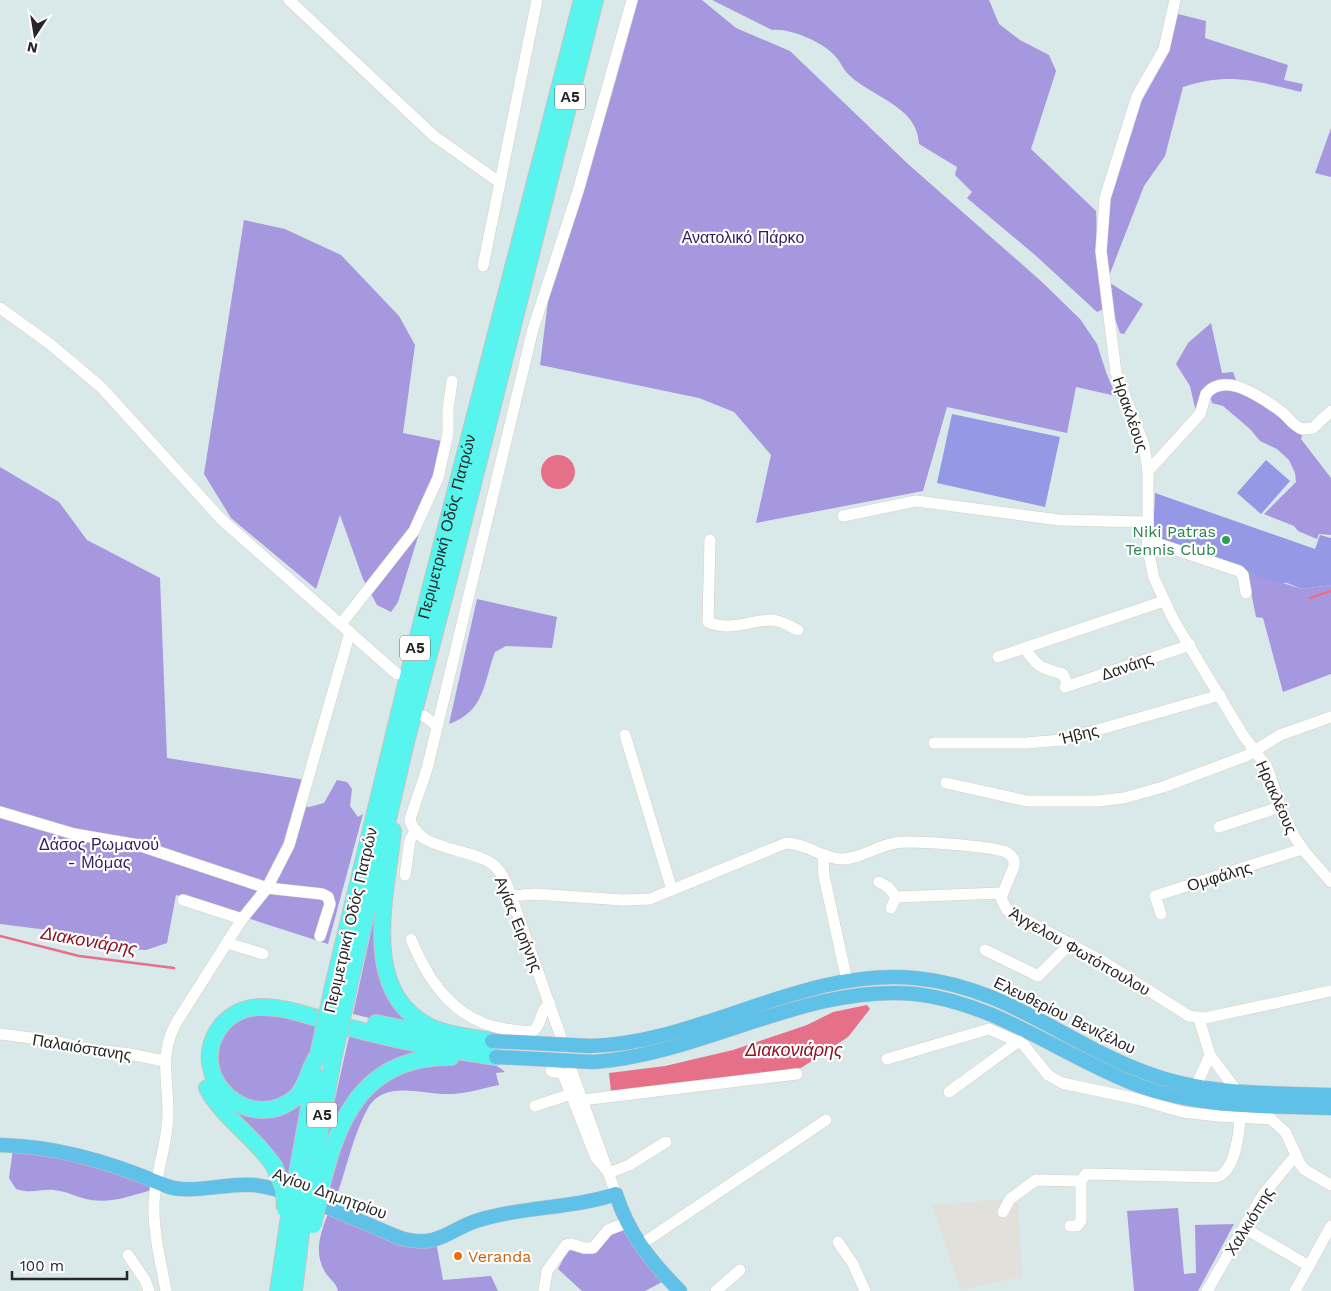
<svg xmlns="http://www.w3.org/2000/svg" width="1331" height="1291" font-family="'Work Sans',sans-serif">
  <style>
    .industrial { fill: #e2e0da }
    .green { fill: #a598de }
    .pitch { fill: #9498e5 }
    .water { fill: #e77089 }
    .lines { fill: none; stroke-linecap: round; stroke-linejoin: round }
    .stream { stroke: #e77089; stroke-width: 2.5 }
    .minor-casing { stroke: #d9cdc8; stroke-width: 12 }
    .major-casing { stroke: #c3c3c3; stroke-width: 15 }
    .highway-casing { stroke: #c3c3c3; stroke-width: 18 }
    .minor { stroke: #fff; stroke-width: 11 }
    .major { stroke: #5fc0e8; stroke-width: 14 }
    .highway { stroke: #58f5ef; stroke-width: 16 }
    .major-bridge-casing { stroke: #c3c3c3; stroke-width: 15; stroke-linecap: butt }
    .highway-bridge-casing { stroke: #c3c3c3; stroke-width: 18; stroke-linecap: butt }
    .major-bridge { stroke: #5fc0e8; stroke-width: 14 }
    .highway-bridge { stroke: #58f5ef; stroke-width: 16 }
    .leisure-dot { fill: #2e9e5b; stroke: #fff; stroke-width: 2 }
    .food-dot { fill: #e8710a; stroke: #fff; stroke-width: 2 }
    .labels { text-anchor: middle; stroke-width: 4.5; stroke-linejoin: round; paint-order: stroke }
    .shield { fill: #fff; stroke: #686868; stroke-width: 1 }
    .shield-label { font-size: 15px; font-weight: bold; fill: #272727 }
    .park-label { font-size: 16px; fill: #321c5f; stroke: #fff }
    .street-label { font-size: 16px; fill: #272727; stroke: #fff }
    .leisure-label { font-size: 16px; fill: #27864d; stroke: #fff; text-anchor: end }
    .food-label { font-size: 16px; fill: #c56008; stroke: #fff; text-anchor: start }
    .water-label { font-size: 18px; font-style: italic; fill: #8f1424; stroke: #fff }
  </style>
  <rect width="100%" height="100%" fill="#d9e8e9"/>
  <!-- industrial -->
  <path class="industrial" d="M1018,1198l4,79 -62,13 -27,-85z"/>
  <!-- green -->
  <g class="green">
    <path d="M638,0h64l34,28 54,23 118,113 134,118 38,37 17,25 9,28 10,24 -40,-9 -9,46 -120,-26 -24,84 -167,32 15,-68 -37,-43 -35,-14 -159,-33 9,-72 63,-200z"/>
    <path d="M712,0h277l10,24 21,16 29,15 7,16 -25,78 65,62 2,60 6,38 -7,3 -62,-57 -68,-57 5,-6 -17,-17 2,-8 -38,-23c-1,-38 -48,-47 -71,-70 -5,-5 -8,-13 -13,-18 -12,-14 -45,-28 -63,-26z"/>
    <path d="M1178,14l28,7 -1,17 83,27 -4,15 19,4 -2,8c-45,-11 -72,-20 -118,-5l-18,69 -21,30 -37,95 36,23 -19,30 -4,-1 -8,-23 -7,-56 5,-65 30,-85 28,-51z"/>
    <path d="M1331,128v49l-16,-4z"/>
    <path d="M244,220l41,9 56,26 58,61 16,29 -12,88 44,9 -49,160 -7,10 -14,-7 -14,-26 -23,-64 -24,74 -85,-71 -27,-44z"/>
    <path d="M1211,323l11,50 11,-1 3,8 -17,2 -23,30 -6,-26 -14,-22 12,-21z"/>
    <path d="M1217,389l29,3 57,41 -2,6 30,39v57l-12,-1 -2,5 -19,-8 -4,-5 -30,-12 32,-32 -1,-9 -6,-13 -12,-11 -17,-8 -10,-12 -27,-23 -11,-3 -2,-7z"/>
    <path d="M0,467l59,35 28,38 73,38 7,180 138,22 -7,25 11,2 15,-4 13,-23 10,2 5,7 -2,17 8,11 5,-3 -35,130 -152,-49 -9,48 -21,7 -45,-3 -45,-16 -56,-7z"/>
    <path d="M1247,572l55,17 29,-4v89l-48,18 -20,-74 -7,-1z"/>
    <path d="M477,599l80,18 -5,31 -46,-2 -11,6c-12,32 -10,59 -46,72z"/>
    <path d="M383,877l-7,73 45,76 -23,-1 -45,-11z"/>
    <path d="M260,1011l56,12 -9,50 -24,27 -30,5 -31,-21 -4,-8 -2,-30 15,-23z"/>
    <path d="M350,1032l85,20 -55,18 -64,114z"/>
    <path d="M454,1060c19,1 37,-1 51,12l-9,1 3,12c-16,3 -33,9 -49,9 -27,1 -65,-15 -82,14 -15,27 -21,59 -31,87l-7,1c-1,-11 5,-26 8,-37 10,-36 30,-74 67,-88 15,-6 33,-8 49,-11z"/>
    <path d="M227,1104l75,2 -15,79z"/>
    <path d="M13,1149l44,4 91,31 3,6c-20,6 -39,13 -60,10 -13,-2 -24,-9 -37,-10 -15,-1 -23,4 -38,-1l-7,-11z"/>
    <path d="M1178,1208l6,66 12,-1 -1,-48 39,-1 -36,67h-64l-7,-80z"/>
    <path d="M329,1211l107,31 7,38 48,-4 7,15h-160c-2,-9 -8,-11 -13,-19 -12,-21 -4,-40 4,-61z"/>
    <path d="M626,1228l38,53 -19,10h-63l-24,-22 11,-21 14,2 28,-16z"/>
  </g>
  <!-- pitch -->
  <g class="pitch">
    <path d="M952,414l108,23 -15,70 -108,-24z"/>
    <path d="M1266,460l24,21 -29,33 -24,-21z"/>
    <path d="M1155,493l160,56 5,-14 11,3v47l-29,4 -15,-6h-10l-124,-46z"/>
  </g>
  <!-- water -->
  <g class="water">
    <circle cx="558" cy="472" r="17"/>
    <path d="M867,1005l3,4 -22,28 -47,31 -190,24 -2,-19 56,-7 68,-16 74,-25 26,-13z"/>
  </g>
  <g class="lines">
    <!-- stream -->
    <g class="stream">
      <path d="M1310,598l21,-7"/>
      <path d="M0,936l79,20 95,12"/>
    </g>
    <!-- minor casing -->
    <g class="minor-casing">
      <g id="minor">
        <path d="M289,0l145,136 65,46"/>
        <path d="M1175,0l-11,49 -27,47 -32,102 -4,53 15,122 28,72 4,26v79l6,28 19,41 70,116 24,32 15,44 12,25 11,16 26,30"/>
        <path d="M483,266l54,-266"/>
        <path d="M0,308l50,36 51,43 120,132 176,155"/>
        <path d="M1148,471l52,-57 6,-20c19,-24 58,5 76,18 7,6 12,14 20,17l11,-1 18,-17"/>
        <path d="M843,516l73,-15 143,19 89,2"/>
        <path d="M710,540l-2,82c22,10 42,-2 64,-2 8,0 19,7 26,10"/>
        <path d="M1147,540l92,31 4,4 3,18"/>
        <path d="M341,624l73,-93 24,-53 10,-44v-25l4,-28"/>
        <path d="M1025,648c12,19 16,20 38,26l5,12"/>
        <path d="M998,657l166,-56"/>
        <path d="M1065,687l125,-42"/>
        <path d="M424,716l13,10"/>
        <path d="M625,735l47,155"/>
        <path d="M934,743h92l36,-3 158,-45"/>
        <path d="M946,783l81,18h71l26,-3 39,-11 83,-31 34,-21 51,-18"/>
        <path d="M0,812l74,22 64,11 129,43 55,6 6,3 2,7 -10,32"/>
        <path d="M1219,827l61,-20"/>
        <path d="M823,855l1,21 23,105"/>
        <path d="M405,875l5,-35 6,-10"/>
        <path d="M879,882l9,5 8,10"/>
        <path d="M511,896l23,-2 89,6 27,-1 136,-56c20,0 35,15 55,16 20,0 35,-13 54,-16 16,-3 91,3 108,8 5,1 8,4 11,9v6l-13,32 6,12 95,51 87,55 16,2 126,-27"/>
        <path d="M896,897l105,-4"/>
        <path d="M183,900l59,19"/>
        <path d="M891,908l5,-11"/>
        <path d="M1161,914l-6,-18 147,-47"/>
        <path d="M411,939c18,44 45,83 95,90 9,1 18,3 27,2 10,-7 6,-21 17,-27"/>
        <path d="M227,943l36,11"/>
        <path d="M985,950l53,26 33,-33"/>
        <path d="M1199,1019l11,36 27,36"/>
        <path d="M0,1034l55,7 32,8 43,5 34,7"/>
        <path d="M561,1037l-50,-141c-4,-12 -9,-25 -20,-33 -21,-15 -76,-13 -81,-44l17,-50 106,-440 45,-138 54,-191"/>
        <path d="M887,1059l102,-30 34,15 25,31 14,8 75,16 46,13 35,4 53,3"/>
        <path d="M571,1069l45,125"/>
        <path d="M551,1071l12,3 33,84 13,15 20,-8 37,-23"/>
        <path d="M1196,1086l14,-31"/>
        <path d="M949,1092l70,-51"/>
        <path d="M582,1100l215,-26"/>
        <path d="M535,1106l36,-12"/>
        <path d="M1271,1119l15,14 14,31 5,6 26,15"/>
        <path d="M1003,1212l7,-13 26,-19 45,1"/>
        <path d="M1070,1226h7l4,-5v-40l5,-7 130,3c19,-4 23,-44 24,-59"/>
        <path d="M1244,1228l65,38"/>
        <path d="M838,1242l15,22 12,27"/>
        <path d="M640,1245l186,-125"/>
        <path d="M128,1255l17,25 4,11"/>
        <path d="M166,1291c-5,-28 -13,-59 -12,-87 1,-31 14,-60 14,-91 0,-34 -9,-58 8,-90l66,-104 25,-31 22,-43 61,-213"/>
        <path d="M544,1291l3,-20 19,-26 5,-1 13,4h9l15,-18 18,-7"/>
        <path d="M716,1291l24,-21"/>
        <path d="M1207,1291l55,-95 34,-41"/>
        <path d="M1295,1291l36,-65"/>
      </g>
    </g>
    <!-- major casing -->
    <g class="major-casing">
      <g id="major">
        <path d="M590,1046c112,-3 211,-78 325,-68 92,9 150,65 232,95 57,22 123,20 184,22"/>
        <path d="M594,1062c109,-8 214,-79 322,-68 84,10 148,64 224,92 60,22 128,20 191,22"/>
        <path d="M0,1145c57,1 113,18 164,40 25,11 63,-3 90,0 33,4 80,25 111,38 13,5 25,12 39,16 35,9 47,-11 75,-19 45,-14 92,-11 137,-26 12,39 35,68 64,97"/>
      </g>
    </g>
    <!-- highway casing -->
    <g class="highway-casing">
      <g id="highway">
        <path d="M393,831c-6,62 -36,164 40,197 18,8 39,9 59,13"/>
        <path id="s1" d="M335,978l78,-322 169,-656"/>
        <path d="M350,982l56,-240 45,-171 144,-571"/>
        <path d="M376,1023l62,13"/>
        <path d="M318,1055c-10,14 -10,31 -23,43 -45,37 -108,-19 -77,-68 9,-14 24,-22 41,-23 30,-1 63,14 92,21 48,13 96,22 145,29"/>
        <path d="M207,1088c16,30 48,49 67,78"/>
        <path d="M300,1157l15,-82"/>
        <path d="M312,1170l21,-110"/>
        <path d="M323,1180c17,-70 47,-124 128,-123"/>
        <path d="M278,1291l11,-74"/>
        <path d="M294,1291l8,-67"/>
      </g>
    </g>
    <!-- minor -->
    <use href="#minor" class="minor"/>
    <!-- major -->
    <use href="#major" class="major"/>
    <!-- highway -->
    <use href="#highway" class="highway"/>
    <!-- major-bridge casing -->
    <g class="major-bridge-casing">
      <g id="major-bridge">
        <path d="M492,1041l98,5"/>
        <path d="M496,1057l98,5"/>
      </g>
    </g>
    <!-- highway-bridge casing -->
    <g class="highway-bridge-casing">
      <g id="highway-bridge">
        <path d="M318,1055l17,-77"/>
        <path d="M333,1060l17,-78"/>
        <path d="M274,1166l10,23 1,20"/>
        <path d="M289,1217l11,-60"/>
        <path d="M302,1224l10,-54"/>
        <path d="M313,1225l10,-45"/>
      </g>
    </g>
    <!-- major-bridge -->
    <use href="#major-bridge" class="major-bridge"/>
    <!-- highway-bridge -->
    <use href="#highway-bridge" class="highway-bridge"/>
  </g>
  <!-- markers -->
  <circle class="leisure-dot" cx="1226" cy="540" r="5"/>
  <circle class="food-dot" cx="458" cy="1256" r="5"/>
  <g class="labels">
    <!-- shield labels -->
    <g class="shield">
      <rect x="555" y="84.5" width="30" height="25" rx="4"/>
      <rect x="400" y="635.5" width="30" height="25" rx="4"/>
      <rect x="307" y="1102.5" width="30" height="25" rx="4"/>
    </g>
    <g class="shield-label">
      <text x="570" y="102">Α5</text>
      <text x="415" y="653">Α5</text>
      <text x="322" y="1120">Α5</text>
    </g>
    <!-- park labels -->
    <g class="park-label">
      <text x="743" y="243">Ανατολικό Πάρκο</text>
      <text x="99" y="850">Δάσος Ρωμανού<tspan x="99" dy="18">- Μόμας</tspan></text>
    </g>
    <!-- street labels -->
    <g class="street-label">
      <text transform="translate(1131 414) rotate(71)" y="6">Ηρακλέους</text>
      <text dy="6" stroke="none"><textPath href="#s1" startOffset="465">Περιμετρική Οδός Πατρών</textPath></text>
      <text transform="translate(1127 666) rotate(-19)" y="6">Δανάης</text>
      <text transform="translate(1079 734) rotate(-14)" y="6">Ήβης</text>
      <text transform="translate(1277 797) rotate(66)" y="6">Ηρακλέους</text>
      <text transform="translate(1219 876) rotate(-17)" y="6">Ομφάλης</text>
      <text transform="translate(350 920) rotate(-77)" y="6">Περιμετρική Οδός Πατρών</text>
      <text transform="translate(519 924) rotate(68)" y="6">Αγίας Ειρήνης</text>
      <text transform="translate(1080 951) rotate(30)" y="6">Άγγελου Φωτόπουλου</text>
      <text transform="translate(1065 1015) rotate(26)" y="6">Ελευθερίου Βενιζέλου</text>
      <text transform="translate(82 1047) rotate(9)" y="6">Παλαιόστανης</text>
      <text transform="translate(330 1193) rotate(20)" y="6">Αγίου Δημητρίου</text>
      <text transform="translate(1249 1221) rotate(-58)" y="6">Χαλκιόπης</text>
    </g>
    <!-- leisure labels -->
    <g class="leisure-label">
      <text x="1216" y="537">Niki Patras<tspan x="1216" dy="18">Tennis Club</tspan></text>
    </g>
    <!-- food labels -->
    <g class="food-label">
      <text x="468" y="1262">Veranda</text>
    </g>
    <!-- water labels -->
    <g class="water-label">
      <text transform="translate(89 941) rotate(10)" y="6">Διακονιάρης</text>
      <text x="794" y="1056">Διακονιάρης</text>
    </g>
  </g>
  <!-- north arrow -->
  <g transform="translate(35 35) rotate(192)" stroke="#ffffff" stroke-width="4" paint-order="stroke">
  <path d="M0-4L9 19L0 12L-9 19Z" fill="#272727"/>
  <text y="-8" font-size="14" font-weight="bold" text-anchor="middle" fill="#272727">N</text>
  </g>
  <!-- scale -->
  <path d="M12 1271v8h115v-8" fill="none" stroke="#272727" stroke-width="2.5"/>
  <text x="20" y="1271" font-size="15" fill="#272727" stroke="#ffffff" stroke-width="4" paint-order="stroke">100 m</text>
</svg>
